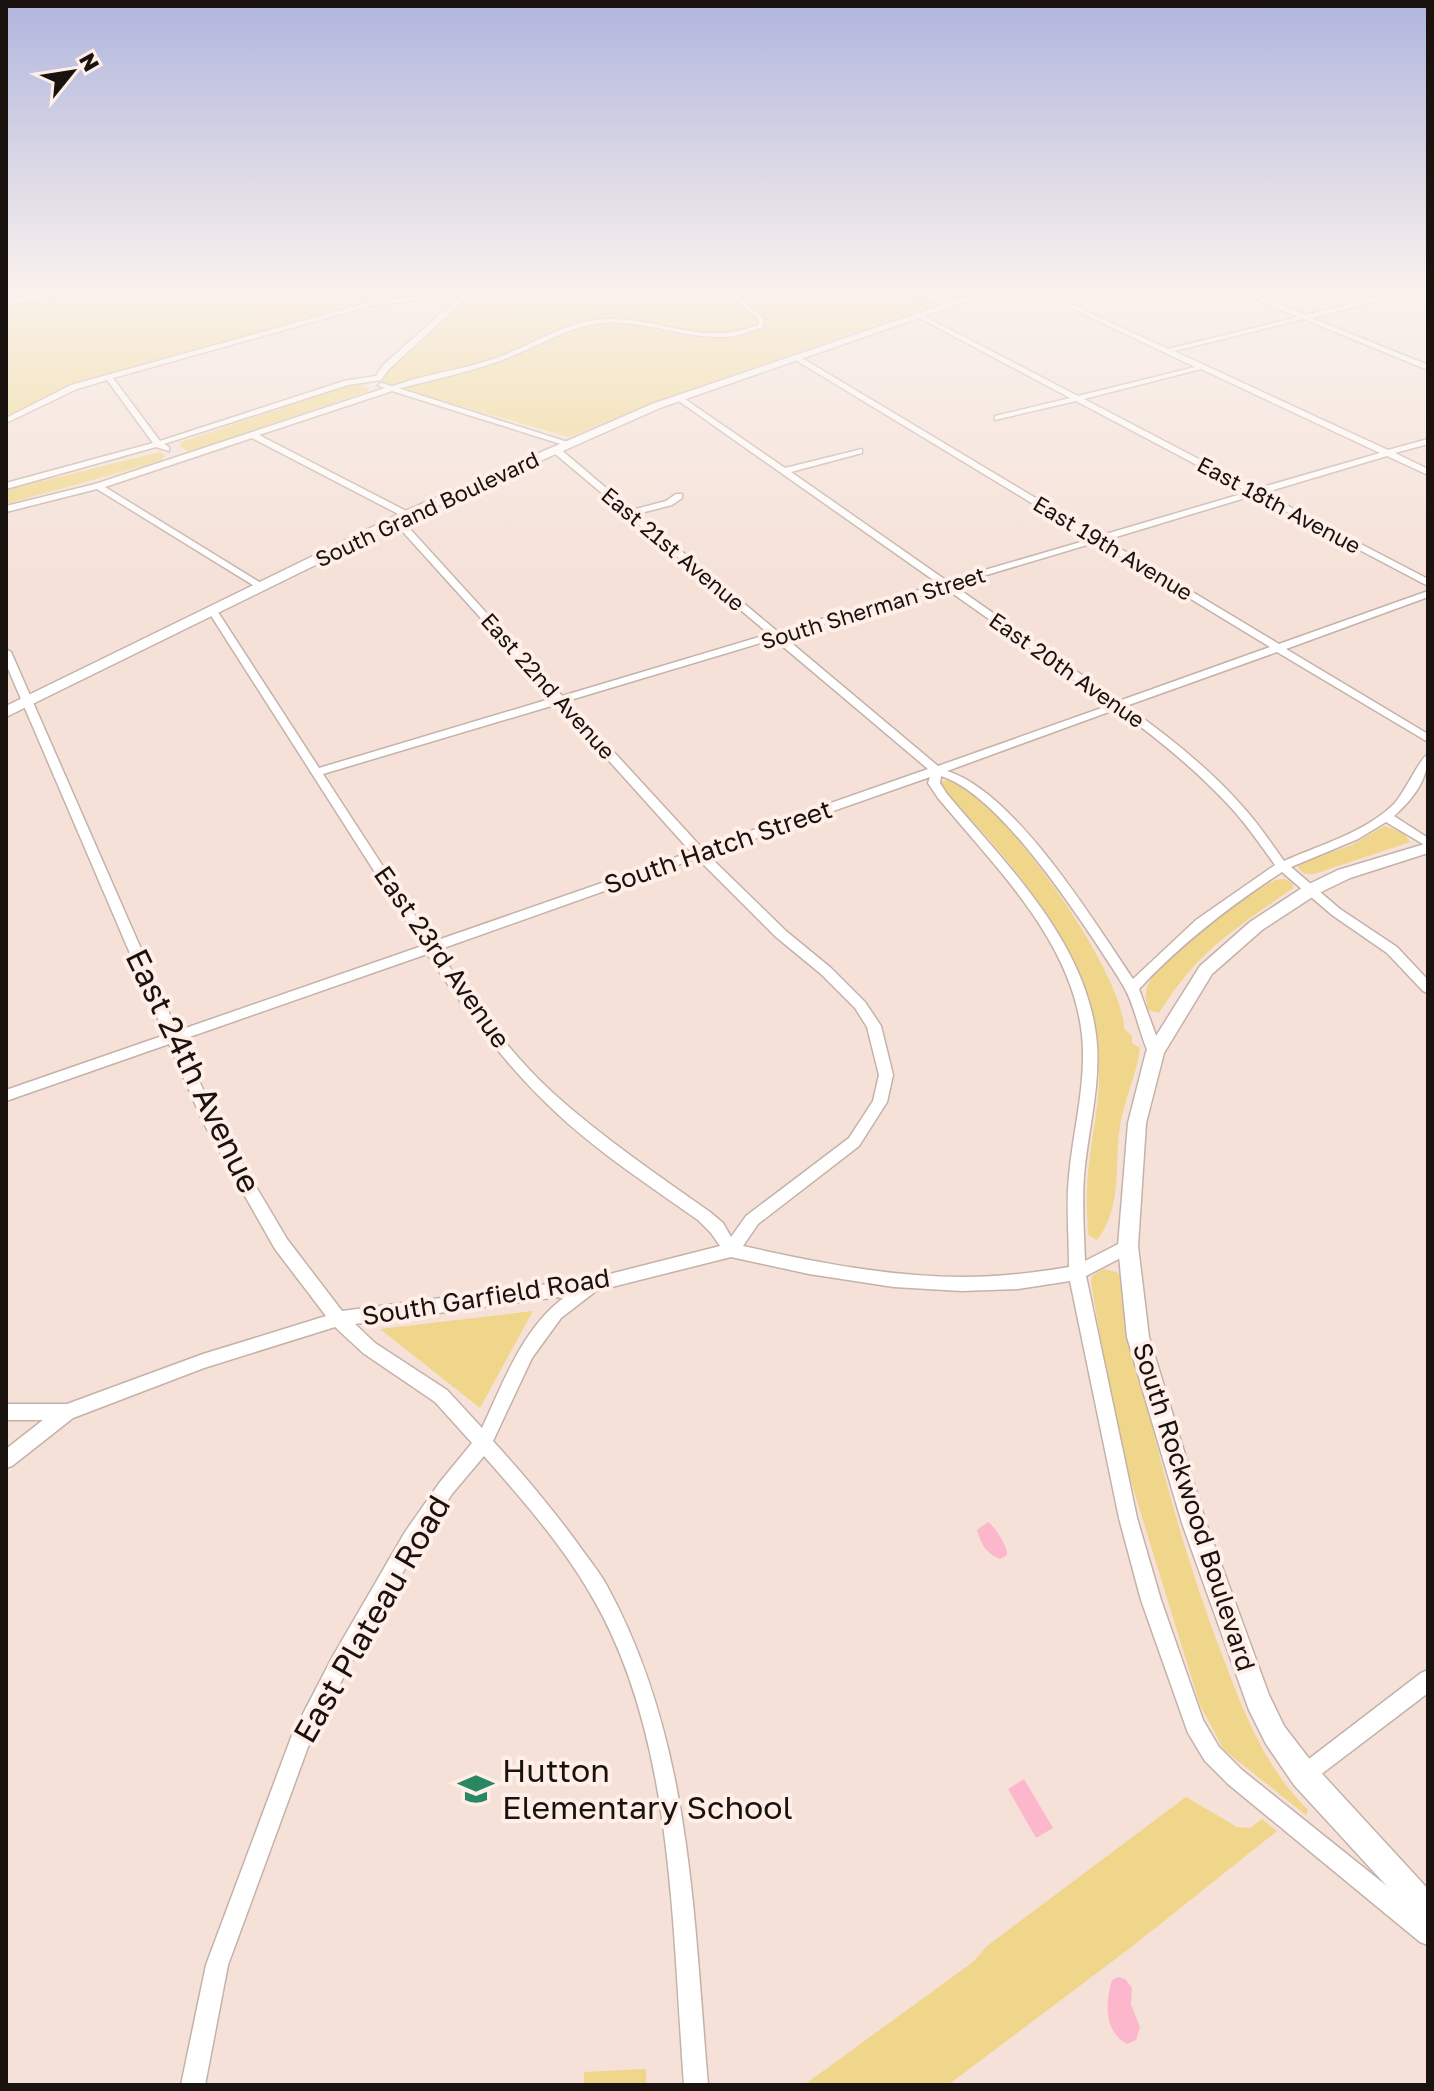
<svg xmlns="http://www.w3.org/2000/svg" width="1434" height="2091" font-family="'Golos Text',sans-serif">
  <style>
    .green { fill: #efd68a }
    .water { fill: #fcb7cc }
    .lines { fill: none; stroke-linecap: round; stroke-linejoin: round }
    .pedestrian-casing { stroke: #c4b2a9; stroke-width: 3 }
    .minor-casing { stroke: #c4b2a9; stroke-width: 3 }
    .tertiary-casing { stroke: #c4b2a9; stroke-width: 3 }
    .secondary-casing { stroke: #c4b2a9; stroke-width: 3 }
    .pedestrian { fill: #fff; fill-rule: evenodd }
    .minor { fill: #fff; fill-rule: evenodd }
    .tertiary { fill: #fff; fill-rule: evenodd }
    .secondary { fill: #fff; fill-rule: evenodd }
    .labels { text-anchor: middle; stroke-width: 8; stroke-linejoin: round; paint-order: stroke }
    .far-street-label { font-size: 22px; fill: #19120f; stroke: #ffefe8 }
    .street-label { font-size: 26px; fill: #19120f; stroke: #ffefe8 }
    .near-street-label { font-size: 32px; fill: #19120f; stroke: #ffefe8 }
    .near-poi-label { font-size: 32px; fill: #19120f; stroke: #ffefe8; text-anchor: start }
  </style>
  <rect width="100%" height="100%" fill="#f5e1d8"/>
  <!-- green -->
  <g class="green">
    <path d="M89,289h374l-104,14 -290,82 -63,34v-114z"/>
    <path d="M473,289h509l-328,113 -85,35 -181,-52 -6,-4 3,-8 90,-81z"/>
    <path d="M354,384l15,4 -1,3 -170,59 -10,1 -9,-5 2,-4z"/>
    <path d="M160,452l5,4 -4,5 -155,43v-14z"/>
    <path d="M949,779c51,17 176,195 175,250l8,7v7l8,5c-3,26 -16,52 -20,78 -6,39 3,81 -23,114l-9,-5c0,-14 -2,-28 -1,-42 0,-40 13,-81 12,-121 -4,-115 -82,-207 -159,-285l1,-5z"/>
    <path d="M1384,826l19,6 7,10 -96,32h-9l-7,-6 1,-5 53,-18z"/>
    <path d="M1285,879l7,4 1,5c-59,42 -94,61 -134,125l-11,-3c-2,-9 -3,-18 0,-25 18,-39 91,-84 127,-105z"/>
    <path d="M1103,1269l14,3 5,6c22,126 52,249 97,369 23,60 42,116 89,163l-2,5 -82,-65 -24,-45 -71,-230 -22,-97 -16,-96 1,-6z"/>
    <path d="M533,1311l-53,97 -100,-79z"/>
    <path d="M1186,1797l51,30 13,1 12,-9 15,12 -143,114 -186,140h-144l169,-123 14,-16z"/>
    <path d="M646,2069v16h-62v-13z"/>
  </g>
  <!-- water -->
  <g class="water">
    <path d="M988,1522c8,6 19,23 19,33l-7,4c-14,-5 -19,-15 -23,-29z"/>
    <path d="M1024,1779l29,49 -17,10 -28,-49z"/>
    <path d="M1118,1977l7,2 7,9 -1,17 9,22 -4,13 -9,4c-23,-12 -22,-41 -15,-64z"/>
  </g>
  <g class="lines">
    <!-- pedestrian casing -->
    <g class="pedestrian-casing">
      <path id="pedestrian" d="M724,289h5l35,30 -1,8c-14,5 -27,10 -41,10 -43,1 -85,-20 -128,-13 -32,6 -61,25 -92,36 -36,13 -75,21 -112,31l-3,-2c27,-13 69,-18 100,-28 40,-12 78,-41 121,-42 55,-1 95,28 150,6l1,-5z"/>
    </g>
    <!-- minor casing -->
    <g class="minor-casing">
      <g id="minor">
        <path d="M75,289h11l-80,16v-4z"/>
        <path d="M472,289h15l-15,4 -84,77 -7,10 -33,5 -184,59 5,3v4l-13,-4 -150,42v-6l147,-40 -46,-63 -30,9 -71,34v-5l65,-33 296,-82zM463,294l-81,72 -6,10 -32,5 -184,60 -47,-63 257,-72z"/>
        <path d="M875,289h14l75,12 -3,2z"/>
        <path d="M1031,289h7l130,60 130,-32 -65,-28h8l64,26 108,-26h9l-111,29 117,47v5l-124,-51 -130,32 214,99 40,-11v5l-33,9 33,16v6l-41,-19 -124,37 165,86v7l-173,-91 -149,45 173,104 149,-53v6l-142,52 142,85v8l-151,-90 -151,54c41,29 84,63 117,101 15,16 28,36 41,54 38,-17 80,-28 110,-57 11,-12 26,-46 34,-50 0,26 -15,45 -34,62l34,22v9l-42,-25 -28,17 -67,28 49,42 57,38 31,33v13l-5,-2 -36,-38 -55,-38 -50,-43c-52,34 -100,71 -143,117l23,63 -7,5 -5,-1c-11,-22 -14,-48 -26,-69 -9,-16 -20,-31 -30,-47 -32,-47 -99,-147 -153,-164l-1,7 7,11c59,70 137,146 149,241 6,46 -8,94 -12,140 -2,28 0,58 1,86l43,-22 6,2 2,5 -2,5 -48,25 51,242 24,82 42,120 16,27 23,23 186,149v26l-8,-3 -192,-158 -23,-23 -17,-28 -47,-133 -22,-82 -49,-237 -52,8 -56,2 -68,-4 -85,-13 -78,-17 -135,34 -35,27 -29,40 -39,83c31,34 58,66 85,103 9,13 20,26 28,40 86,157 87,328 102,501h-24c-12,-158 -10,-350 -93,-490 -28,-49 -70,-97 -107,-139l-32,38 -33,50 -72,126 -39,77 -80,218 -23,120h-24l25,-120 86,-230 41,-79 72,-124 35,-50 32,-39 -37,-41 -72,-49 -28,-26 -131,41 -131,50 -61,48 -6,2v-19l37,-29h-37v-16h61l136,-50 123,-38 -51,-67 -72,-127 -34,-78 -163,57v-11l159,-55 -159,-371v-15l5,3 166,379 245,-85 -214,-335 2,-2h6l103,159 234,-70 -159,-176v-4h6l162,178 207,-62 -216,-182v-4h6l73,62 34,-9 10,-7h6v4l-10,7 -35,9 141,118 161,-48 -263,-185 -1,-2 4,-2 106,73 77,-19v4l-71,19 156,109 144,-42 -297,-180 -1,-2 4,-2 302,181 149,-44 -172,-91 -81,19v-4l75,-18 -154,-82v-2h4l158,82 117,-29zM1201,369l179,84 -124,36 -172,-90zM1097,542l173,105 -151,54 -166,-116zM945,588l165,117 -172,61 -155,-130zM774,639l154,130 -226,79 -135,-147zM558,704l133,148 -259,90 -109,-168zM1117,709c41,30 83,64 117,102 15,17 28,36 41,54l-79,55 -63,59c-40,-59 -118,-187 -186,-208zM930,777l-2,6 10,15c58,70 134,143 144,237 5,47 -9,95 -13,141 -3,30 0,61 0,91 -35,6 -70,10 -105,10 -75,0 -149,-15 -221,-31l15,-22 101,-78 28,-44 6,-27 -12,-49 -16,-24 -34,-34 -45,-37 -78,-76zM697,858l79,79 45,37 34,34 12,19 12,48 -6,26 -24,37 -103,78 -15,21 -8,-14 -13,-11c-54,-38 -108,-75 -157,-119 -45,-41 -81,-93 -115,-143zM427,954c34,50 70,100 113,143 47,48 104,85 158,123l13,13 9,13 -126,32 -252,33 -55,-72 -70,-118 -36,-81zM566,1296c-43,31 -62,85 -84,132l-35,-38 -72,-47 -20,-19z"/>
        <path d="M382,383l192,61 -7,2 -175,-55 -133,44 151,78v4h-6l-152,-79 -147,49 159,98v4l-3,1 -164,-101 -91,23v-6l89,-22 290,-96 -7,-3z"/>
        <path d="M1428,1670v23l-117,89 -7,4 -7,-4 -4,-7 4,-7 124,-95z"/>
      </g>
    </g>
    <!-- tertiary casing -->
    <g class="tertiary-casing">
      <path id="tertiary" d="M1428,843v10l-78,25 -33,16 -55,36 -50,44 -48,79 -18,70 -8,123 11,91 57,186 63,172 15,31 30,39 114,124v35l-10,-4 -124,-135 -28,-41 -17,-34 -67,-187 -55,-186 -9,-91 10,-123 18,-71 54,-86 50,-44 55,-36 33,-16z"/>
    </g>
    <!-- secondary casing -->
    <g class="secondary-casing">
      <path id="secondary" d="M989,289h13l-342,119 -249,110 -405,199v-11l397,-194 249,-108z"/>
    </g>
    <!-- pedestrian -->
    <use href="#pedestrian" class="pedestrian"/>
    <!-- minor -->
    <use href="#minor" class="minor"/>
    <!-- tertiary -->
    <use href="#tertiary" class="tertiary"/>
    <!-- secondary -->
    <use href="#secondary" class="secondary"/>
  </g>
  <!-- sky -->
  <linearGradient id="sky" x2="0" y2="1"><stop stop-color="#b0b5dd"/><stop offset="0.5" stop-color="#faf2ed"/><stop offset="1" stop-color="#faf2ed" stop-opacity="0"/></linearGradient>
  <rect width="1434" height="581" fill="url(#sky)"/>
  <!-- icons -->
  <defs>
    <g id="school-bare" transform="scale(2.76)"><path d="M0-5L7-2L0 1L-7-2ZM-4 1L0 2.5L4 1V4Q0 6-4 4Z" fill="#298861" stroke="#ffefe8" stroke-width="2.5" paint-order="stroke"/></g>
  </defs>
  <g fill-rule="evenodd">
    <use href="#school-bare" x="476" y="1789"/>
  </g>
  <g class="labels">
    <!-- far-street labels -->
    <g class="far-street-label">
      <text transform="translate(1279 505) rotate(28)" y="8">East 18th Avenue</text>
      <text transform="translate(427 509) rotate(-25)" y="8">South Grand Boulevard</text>
      <text transform="translate(1113 548) rotate(31)" y="8">East 19th Avenue</text>
      <text transform="translate(673 549) rotate(40)" y="8">East 21st Avenue</text>
      <text transform="translate(873 608) rotate(-17)" y="8">South Sherman Street</text>
      <text transform="translate(1067 670) rotate(35)" y="8">East 20th Avenue</text>
      <text transform="translate(548 686) rotate(48)" y="8">East 22nd Avenue</text>
    </g>
    <!-- street labels -->
    <g class="street-label">
      <text transform="translate(718 847) rotate(-19)" y="9">South Hatch Street</text>
      <text transform="translate(442 957) rotate(55)" y="9">East 23rd Avenue</text>
      <text transform="translate(486 1297) rotate(-9)" y="9">South Garfield Road</text>
      <text transform="translate(1194 1507) rotate(72)" y="9">South Rockwood Boulevard</text>
    </g>
    <!-- near-street labels -->
    <g class="near-street-label">
      <text transform="translate(193 1071) rotate(64)" y="11">East 24th Avenue</text>
      <text transform="translate(372 1619) rotate(-60)" y="11">East Plateau Road</text>
    </g>
    <!-- near-poi labels -->
    <g class="near-poi-label">
      <text x="502" y="1782">Hutton<tspan x="502" dy="37">Elementary School</tspan></text>
    </g>
  </g>
  <!-- border -->
  <rect width="1434" height="2091" fill="none" stroke="#19120f" stroke-width="16"/>
  <!-- north arrow -->
  <g transform="translate(72 72) rotate(60)" stroke="#ffefe8" stroke-width="6" paint-order="stroke">
  <path d="M0-6L14 30L0 20L-14 30Z" fill="#19120f"/>
  <text y="-12" font-size="22" font-weight="bold" text-anchor="middle" fill="#19120f">N</text>
  </g>
</svg>
